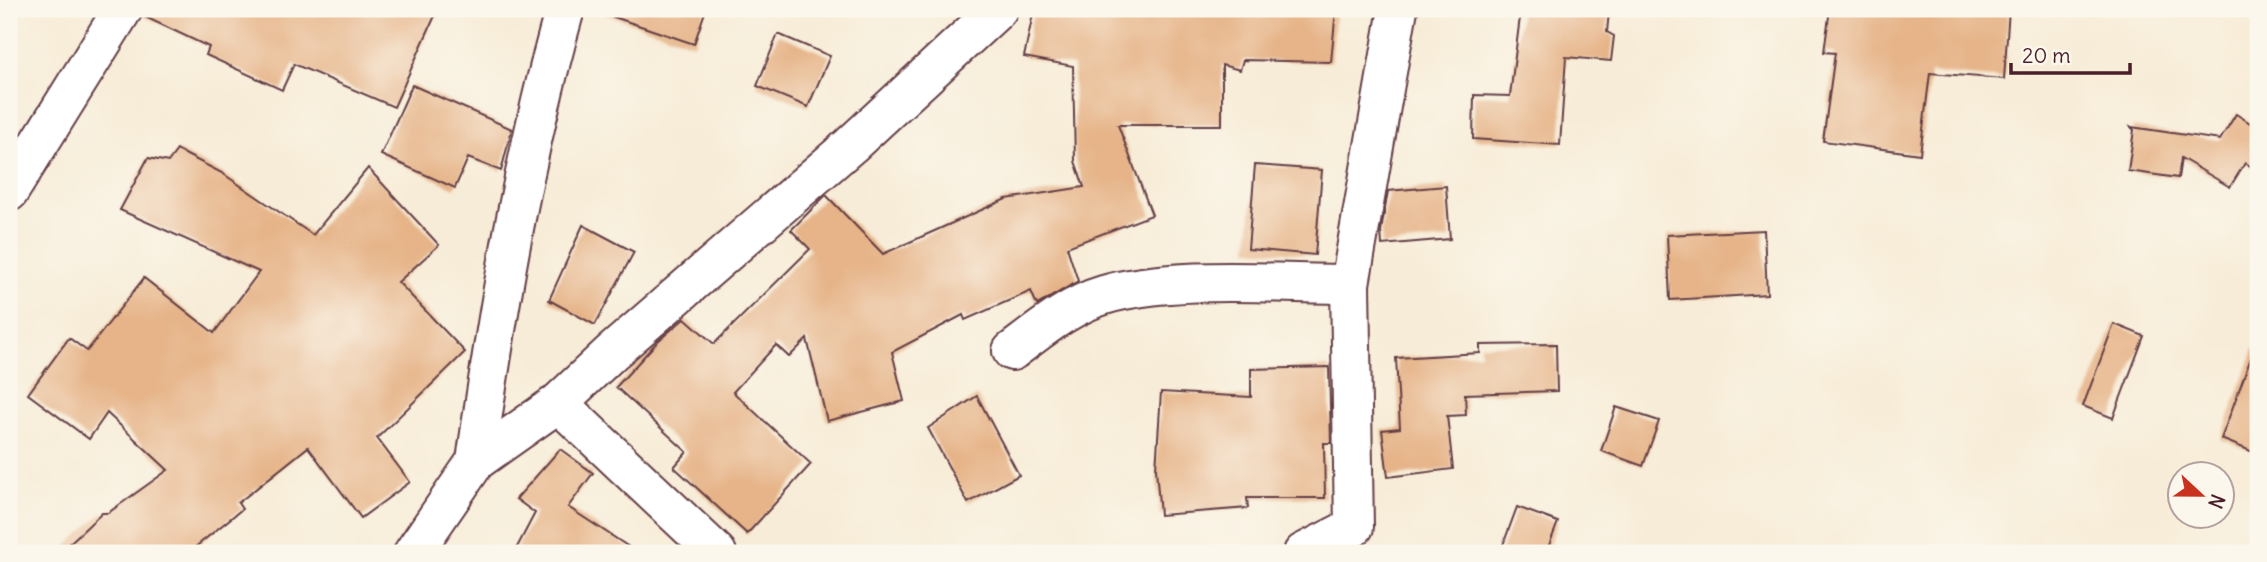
<svg xmlns="http://www.w3.org/2000/svg" width="2267" height="562" font-family="Delius,sans-serif">
  <style>
    .building { fill: #e6b488 }
    .lines { fill: none; stroke-linecap: round; stroke-linejoin: round }
    .minor-casing { stroke: #643e45; stroke-width: 42 }
    .minor { stroke: #fff; stroke-width: 38 }
  </style>
  <rect width="100%" height="100%" fill="#fbf7ec"/>
  <filter id="ink" filterUnits="userSpaceOnUse"><feTurbulence type="fractalNoise" baseFrequency=".0143" numOctaves="2"/><feDisplacementMap in="SourceGraphic" scale="14" xChannelSelector="R" yChannelSelector="G"/><feConvolveMatrix kernelMatrix="1 2 1 2 8 2 1 2 1" color-interpolation-filters="sRGB"/></filter>
  <filter id="wash" filterUnits="userSpaceOnUse"><feTurbulence type="fractalNoise" baseFrequency=".00686" numOctaves="4" result="noise"/><feDisplacementMap in="SourceGraphic" scale="28" xChannelSelector="R" yChannelSelector="G"/><feGaussianBlur stdDeviation="1.57" result="paint"/><feColorMatrix in="noise" values="0 0 0 0 0 0 0 0 0 0 0 0 0 0 0 0 0 1.4 0 .05"/><feComposite in="paint" operator="in"/></filter>
  <g filter="url(#wash)">
    <rect width="100%" height="100%" fill="#f7ecd7"/>
    <g id="blocks">
      <!-- building -->
      <g class="building">
        <path d="M145,9h293l-44,98 -100,-43 -12,26 -76,-35 3,-8 -66,-31z"/>
        <path d="M606,9h100l-12,35 -89,-30z"/>
        <path d="M1034,9h302l-5,53 -88,-2 -3,10 -18,-5v60h-104l34,90 -85,32 11,34 -41,24 -6,-14 -66,29 -2,-5 -71,37 12,49 -77,20 -20,-82 -18,18 -13,-12 -43,47 78,72 -64,70 -73,-67 13,-15 -71,-65 42,-46 27,-23 29,26 96,-95 -19,-19 35,-35 57,59 123,-55 78,-12 -9,-26 -2,-95 -49,-9z"/>
        <path d="M1521,9h68l20,3 -2,20 7,4 -3,25 -45,-4 -6,88 -87,-6 1,-44 36,1z"/>
        <path d="M1830,9h179l-5,70 -74,-6 -10,81 -97,-13 12,-88 -11,-1z"/>
        <path d="M778,34l52,22 -22,51 -51,-21z"/>
        <path d="M412,85l100,44 -11,42 -33,-13 -13,30 -74,-33z"/>
        <path d="M2236,114l22,14v42l-13,-7 -15,24 -49,-29 -3,20 -50,-7 6,-41 -3,-3 89,13z"/>
        <path d="M177,150l45,23 91,62 55,-67 71,77 -41,37 67,70 -88,86 33,44 -49,36 -53,-71 -70,56 4,6 -54,44h-129l43,-40h6l60,-43 -61,-57 -18,26 -61,-45 41,-56 18,13 57,-73 70,55 45,-61 -139,-62 28,-52 20,4z"/>
        <path d="M1255,165l67,5 -7,85 -67,-6z"/>
        <path d="M1446,186l4,53 -68,6 -1,-14 7,-40z"/>
        <path d="M583,225l51,27 -39,73 -46,-25z"/>
        <path d="M1764,230l3,64 -97,6 -3,-65z"/>
        <path d="M2114,324l30,12 -31,82 -30,-12z"/>
        <path d="M1556,344l1,47 -92,3 1,21 -19,1 6,53 -65,8 -6,-47 18,-2 -4,-70 84,-5v-8z"/>
        <path d="M2255,347l3,1v106l-37,-15z"/>
        <path d="M1329,367l2,76h-7l1,55h-78l1,10 -88,7 -4,-46 5,-77 90,5v-28z"/>
        <path d="M977,396l42,79 -51,28 -40,-75z"/>
        <path d="M1616,407l43,14 -16,45 -42,-15z"/>
        <path d="M560,449l33,24 -25,34 70,46h-124l21,-40 -19,-14z"/>
        <path d="M1517,507l41,15 -12,31h-46z"/>
      </g>
    </g>
  </g>
  <g filter="url(#ink)">
    <use href="#blocks" fill-opacity="0" stroke="#643e45" stroke-width="2"/>
    <g class="lines">
      <!-- minor casing -->
      <g class="minor-casing">
        <g id="minor">
          <path d="M9,192l114,-183"/>
          <path d="M1012,351c28,-21 58,-46 92,-56 68,-20 173,-11 246,-11"/>
          <path d="M558,403l159,150"/>
          <path d="M476,461c22,-153 47,-303 89,-452"/>
          <path d="M413,553l63,-92 82,-58 53,-50 240,-208 147,-136"/>
          <path d="M1303,553l51,-26 -4,-243 48,-275"/>
        </g>
      </g>
      <!-- minor -->
      <use href="#minor" class="minor"/>
    </g>
  </g>
  <!-- margin -->
  <rect width="2267" height="562" fill="none" stroke="#fbf7ec" stroke-width="35"/>
  <!-- north arrow -->
  <g transform="translate(2201 495) rotate(112)"><circle r="33" fill="#fbf7ec" stroke="#b4a19f" stroke-width="2"/>
  <path d="M0-5L12 26L0 18L-12 26Z" fill="#c8321e"/>
  <text y="-10" font-size="19" font-weight="bold" text-anchor="middle" fill="#4a1f2b">N</text>
  </g>
  <!-- scale -->
  <path d="M2011 63v10h119v-10" fill="none" stroke="#4a1f2b" stroke-width="3.5"/>
  <text x="2022" y="63" font-size="21" fill="#4a1f2b" stroke="#fbf7ec" stroke-width="5" paint-order="stroke">20 m</text>
</svg>
